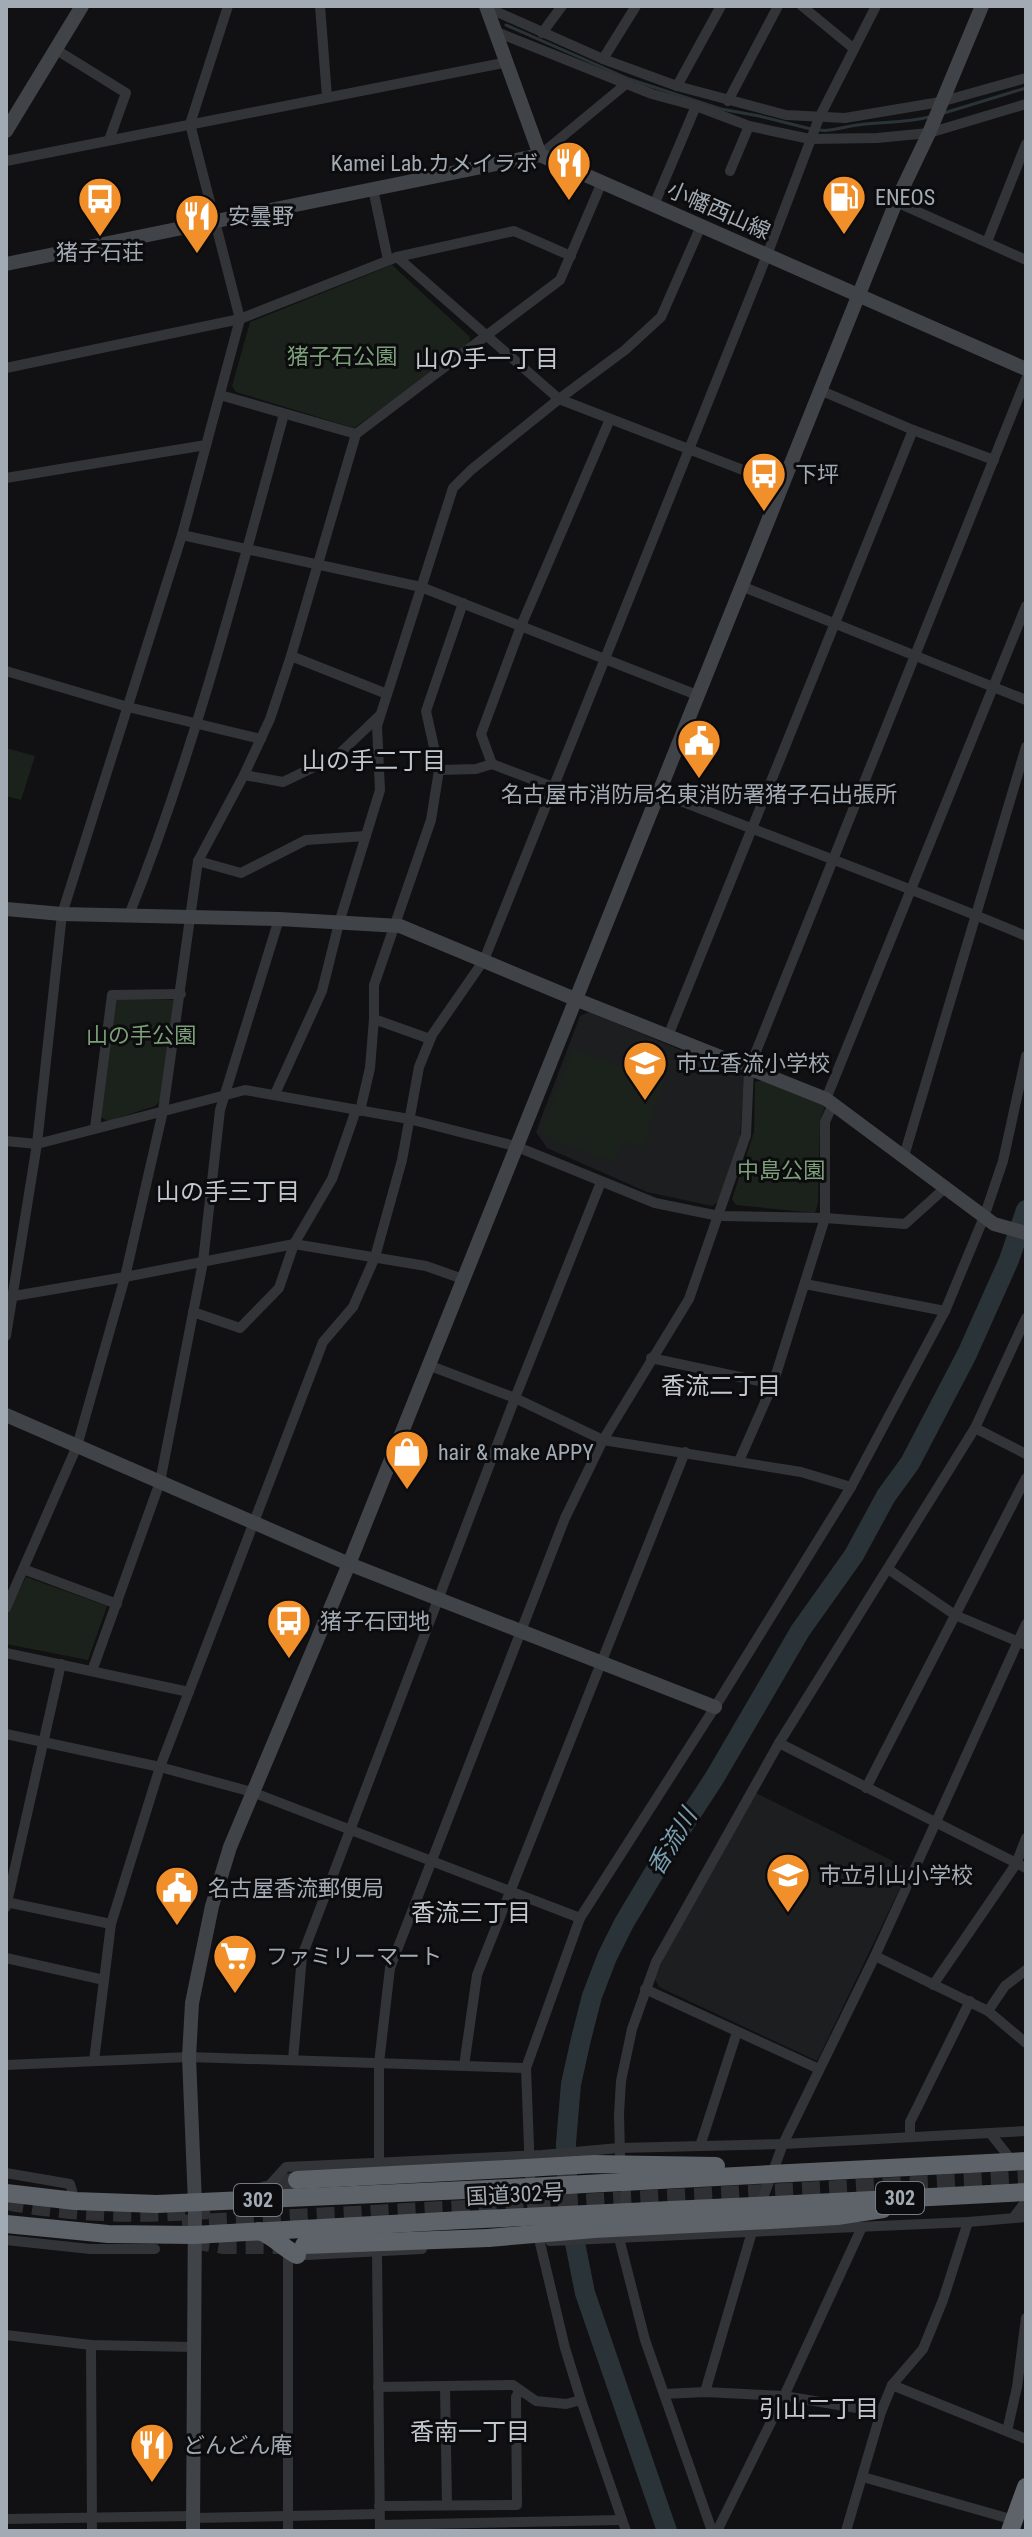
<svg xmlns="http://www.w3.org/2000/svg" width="1032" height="2537" font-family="'Roboto Condensed','Noto Sans JP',sans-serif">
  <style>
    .built { fill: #1d1e20 }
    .green { fill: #1b221b }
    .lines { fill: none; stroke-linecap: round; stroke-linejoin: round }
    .stream { stroke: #2a3438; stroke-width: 3 }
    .river { stroke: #2a3438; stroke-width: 20 }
    .highway-tunnel { stroke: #2e3033; stroke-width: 18; stroke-dasharray: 18 9; stroke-linecap: butt }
    .street { stroke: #323438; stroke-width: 10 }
    .secondary { stroke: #404348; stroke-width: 14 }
    .highway { stroke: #5e6369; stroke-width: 18 }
    .highway-bridge { stroke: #5e6369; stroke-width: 18 }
    .labels { text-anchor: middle; stroke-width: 6; stroke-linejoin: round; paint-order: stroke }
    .shield { fill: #0c0c0e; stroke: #757b82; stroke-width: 2 }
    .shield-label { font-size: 20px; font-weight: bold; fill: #a2aab3 }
    .poi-label { font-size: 22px; fill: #a2aab3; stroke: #0c0c0e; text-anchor: start }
    .street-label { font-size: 22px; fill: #a2aab3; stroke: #0c0c0e }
    .park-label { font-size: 22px; fill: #7c9f79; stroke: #0c0c0e }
    .neighbourhood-label { font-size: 24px; fill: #c3c8cf; stroke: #0c0c0e }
    .water-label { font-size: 24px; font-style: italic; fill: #799eaf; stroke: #0c0c0e }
  </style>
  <rect width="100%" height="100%" fill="#111113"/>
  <!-- built -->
  <g class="built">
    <path d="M589,1012l155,64 -4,62 -21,63 -7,5 -65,-14 -100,-44 -11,-16 44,-116z"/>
    <path d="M756,1793l153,76 -92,192 -158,-74 -4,-8 8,-20z"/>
  </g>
  <!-- green -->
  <g class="green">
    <path d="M392,265l78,72 -1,9 -115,82 -118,-36 -4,-6 18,-64z"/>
    <path d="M6,748l29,8 -14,44 -15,-4z"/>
    <path d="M117,999l56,1 3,3 -14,96 -7,7 -47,15 -7,-4 12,-113z"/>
    <path d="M574,1049l88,33 -19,66 -21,-7 -8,22 -64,-24 -8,-10z"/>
    <path d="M763,1080l63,23 -6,18 -2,82 -3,10 -79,-8 -4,-6 22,-67 1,-50z"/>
    <path d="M26,1577l81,29 -19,54 -82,-16v-27z"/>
  </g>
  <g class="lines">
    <!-- stream -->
    <g class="stream">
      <path d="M506,25l123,54 92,30 38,7 52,13"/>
      <path d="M944,113l82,-25"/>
      <path d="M819,130c13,2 19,-2 32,-4 26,-5 52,-2 78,-9"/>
    </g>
    <!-- river -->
    <path class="river" d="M667,2531l-82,-238 -17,-85 -2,-65 5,-59 10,-45 11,-43 15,-39 17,-34 46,-77 45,-69 85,-146 54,-76 32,-59 24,-33 57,-109 42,-94 17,-50"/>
    <!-- highway-tunnel -->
    <g class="highway-tunnel">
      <path d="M251,2195l46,-15"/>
      <path d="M6,2201c68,13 135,14 204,9"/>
      <path d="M182,2224l844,-45"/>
      <path d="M192,2240l32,5h66"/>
    </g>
    <!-- street -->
    <g class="street">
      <path d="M320,6l7,91"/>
      <path d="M802,6l51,42"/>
      <path d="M486,7l117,52 74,27 109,29 59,3 95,-16 86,-24"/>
      <path d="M494,31l158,63 44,12 53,20 61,13 67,-1 52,-5 97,-29"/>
      <path d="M542,33l20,-27"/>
      <path d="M55,49l71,44 -17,47"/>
      <path d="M603,59l33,-53"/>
      <path d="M677,86l44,-80"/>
      <path d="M728,101l50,-95"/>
      <path d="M540,155l86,-71"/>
      <path d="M6,161l502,-99"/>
      <path d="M730,171l19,-45"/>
      <path d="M373,189l15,71"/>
      <path d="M896,202l130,58"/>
      <path d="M654,205l42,-99"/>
      <path d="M987,242l39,-98"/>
      <path d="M397,257l162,142 223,86"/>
      <path d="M6,368l234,-49 157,-62 117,-26 57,25"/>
      <path d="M822,391l91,39 81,30"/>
      <path d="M220,395l136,39"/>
      <path d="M6,478l200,-33"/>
      <path d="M182,535l239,52 276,108"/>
      <path d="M741,586l285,114"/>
      <path d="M291,656l96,38"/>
      <path d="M6,671l122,36 133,32"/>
      <path d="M492,764l-11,-30 40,-108 89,-207"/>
      <path d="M439,770l37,-1 16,-5 61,23"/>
      <path d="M244,775l39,7 54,-26 42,-40"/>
      <path d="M658,792c123,49 247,93 368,144"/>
      <path d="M198,861l43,12 65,-33 60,-4"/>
      <path d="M129,915c65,-162 109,-333 155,-501"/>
      <path d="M374,1019l56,20"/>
      <path d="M668,1036l245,-606"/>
      <path d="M275,1094l47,-103 17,-68 41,-133 -3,-64 76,-238 18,-18 88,-71 66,-49 36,-33 40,-91"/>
      <path d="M826,1099l200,-493"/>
      <path d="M360,1111l10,-43 4,-49v-34l57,-165 8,-50 -13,-59 37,-108"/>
      <path d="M95,1128l17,-133 69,-1"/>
      <path d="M6,1141l31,3 208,-54 164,29 106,27 140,57 64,13 106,2 80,6 39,-35"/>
      <path d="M904,1156l122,-409"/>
      <path d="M805,1284l140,27"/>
      <path d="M14,1296l111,-19 169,-33 132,22 37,13"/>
      <path d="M193,1312l47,16 39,-40 15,-44 38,-65 24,-69"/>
      <path d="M6,1336l31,-192 25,-230 120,-379 58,-216 -50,-195 38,-118"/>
      <path d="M651,1358l122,26"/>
      <path d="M428,1365l87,33 88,42 198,32 50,15"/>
      <path d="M975,1428l51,26"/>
      <path d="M739,1461l34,-77 52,-166v-96l8,-18"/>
      <path d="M23,1569l94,35"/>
      <path d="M888,1569l67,46 71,30"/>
      <path d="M6,1608l71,-162 48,-169 38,-166 35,-250 46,-86 26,-56 21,-63 65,-222 204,-154 42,-98"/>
      <path d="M6,1653l183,39"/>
      <path d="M92,1671l68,-189 43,-220 17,-152 59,-191"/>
      <path d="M6,1734l154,33 92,25 328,126"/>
      <path d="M779,1743l247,125"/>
      <path d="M866,1788l160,-310"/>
      <path d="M6,1902l105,22"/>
      <path d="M6,1907l55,-243"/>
      <path d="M875,1956l113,55 38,32"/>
      <path d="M6,1958l98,22"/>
      <path d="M933,1985l83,-121 10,-26"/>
      <path d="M645,1989l174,80"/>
      <path d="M988,2011l17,-25 21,-16"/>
      <path d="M293,2060l9,-104 213,-558 86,-216"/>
      <path d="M94,2061l17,-137 49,-157 163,-425 30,-35 22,-50 27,-97 17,-93 13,-32 52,-75 283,-705 52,-137 57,-112"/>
      <path d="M6,2065l183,-8 337,11"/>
      <path d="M464,2066l13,-91 208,-523"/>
      <path d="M990,2133l23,29"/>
      <path d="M910,2137v-15l60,-121"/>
      <path d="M700,2146l37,-114"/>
      <path d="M379,2162v-99l11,-95 175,-450 38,-78 86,-141 57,-164 3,-66 277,-690"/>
      <path d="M6,2173l64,11 5,17"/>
      <path d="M256,2200l30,-33 256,-12 77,-7 164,-4 243,-13"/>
      <path d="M760,2206l23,-62 92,-188 151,-332"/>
      <path d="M1013,2218l13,-17"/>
      <path d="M6,2240l84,9h65"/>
      <path d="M550,2241l418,-19 58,-5"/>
      <path d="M377,2252l3,279"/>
      <path d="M6,2335l85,10 102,2"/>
      <path d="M91,2345l1,186"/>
      <path d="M892,2385l134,54"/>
      <path d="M445,2386l2,119"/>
      <path d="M378,2387l135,-2 23,16 30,3 15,-4"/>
      <path d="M705,2392l49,-167"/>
      <path d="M664,2394l41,-2 79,4 97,16"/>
      <path d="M1007,2431l10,-44 9,-69"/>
      <path d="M863,2477l151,43"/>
      <path d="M379,2506l138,-1 -1,-108 4,-7"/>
      <path d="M193,2518l186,-4"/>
      <path d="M6,2519l187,-3"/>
      <path d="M380,2525l242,-5"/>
      <path d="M718,2529l66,-133 78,-169"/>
      <path d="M288,2531v-275l134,-7"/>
      <path d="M626,2531l-45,-131 -16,-52 -25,-105 -9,-43 -5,-132 54,-150 135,-211 136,-220 94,-176 39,-94 19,-56 23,-105"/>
      <path d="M712,2531l-67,-191 -26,-102 7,-47 -6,-36 -1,-41 2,-33 11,-52 24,-67 123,-219 196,-315 51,-110"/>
      <path d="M846,2531l35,-119 11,-27 31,-36 20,-49 25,-78"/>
    </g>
    <!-- secondary -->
    <g class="secondary">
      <path d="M486,6l54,149 486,214"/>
      <path d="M6,131l76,-125"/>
      <path d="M6,264l534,-109"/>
      <path d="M6,909l56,5 217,5 121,7 175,73 251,100 168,125 32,9"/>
      <path d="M6,1415l343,149 366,143"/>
      <path d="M193,2531l2,-328 -6,-146 3,-54 20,-97 18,-59 119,-283 547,-1362 33,-69 53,-127"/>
    </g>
    <!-- highway -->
    <g class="highway">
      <path d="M790,2173l236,-12"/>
      <path d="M297,2180l210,-11"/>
      <path d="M6,2193l69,8 82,3 353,-16"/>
      <path d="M775,2205l251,-13"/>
      <path d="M770,2220l67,-4 46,-7"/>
      <path d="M6,2224l102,10 86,1 268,-15"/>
      <path d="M259,2231c15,5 24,17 38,24"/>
      <path d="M304,2245l184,-7"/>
      <path d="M1010,2531l16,-44"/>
    </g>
    <!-- highway-bridge -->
    <g class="highway-bridge">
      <path d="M507,2169l87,-5 122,2"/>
      <path d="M510,2188l280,-15"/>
      <path d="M462,2220l313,-15"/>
      <path d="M488,2238l106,-9 176,-9"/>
    </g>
  </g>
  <!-- icons -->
  <defs>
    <g id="restaurant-pin" transform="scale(2.3)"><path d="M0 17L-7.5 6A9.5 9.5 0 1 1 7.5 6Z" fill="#f1902b" stroke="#0c0c0e"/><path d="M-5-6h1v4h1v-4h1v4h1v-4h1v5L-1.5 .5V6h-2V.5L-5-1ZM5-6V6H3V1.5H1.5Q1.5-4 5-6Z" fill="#fff"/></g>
    <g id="fuel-pin" transform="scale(2.3)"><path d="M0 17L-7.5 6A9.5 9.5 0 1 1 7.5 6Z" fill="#f1902b" stroke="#0c0c0e"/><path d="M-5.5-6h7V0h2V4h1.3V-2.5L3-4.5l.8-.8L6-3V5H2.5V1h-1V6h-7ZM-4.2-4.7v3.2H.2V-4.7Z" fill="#fff"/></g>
    <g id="bus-pin" transform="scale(2.3)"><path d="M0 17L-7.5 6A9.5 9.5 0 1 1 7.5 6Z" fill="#f1902b" stroke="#0c0c0e"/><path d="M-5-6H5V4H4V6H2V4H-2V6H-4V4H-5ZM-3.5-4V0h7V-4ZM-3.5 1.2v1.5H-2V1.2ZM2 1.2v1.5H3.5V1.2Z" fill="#fff"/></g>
    <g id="civic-pin" transform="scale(2.3)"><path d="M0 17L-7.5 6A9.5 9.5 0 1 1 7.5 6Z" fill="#f1902b" stroke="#0c0c0e"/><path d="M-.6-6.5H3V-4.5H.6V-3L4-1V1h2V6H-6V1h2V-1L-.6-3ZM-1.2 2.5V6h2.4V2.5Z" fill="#fff"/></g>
    <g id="school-pin" transform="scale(2.3)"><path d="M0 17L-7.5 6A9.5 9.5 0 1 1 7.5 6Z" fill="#f1902b" stroke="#0c0c0e"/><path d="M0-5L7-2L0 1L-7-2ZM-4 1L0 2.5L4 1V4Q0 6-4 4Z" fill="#fff"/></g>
    <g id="shop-pin" transform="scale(2.3)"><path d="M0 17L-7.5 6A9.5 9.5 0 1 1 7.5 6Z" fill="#f1902b" stroke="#0c0c0e"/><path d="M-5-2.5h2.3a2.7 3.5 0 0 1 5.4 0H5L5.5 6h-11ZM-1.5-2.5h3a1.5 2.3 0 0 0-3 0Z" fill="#fff"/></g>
    <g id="supermarket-pin" transform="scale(2.3)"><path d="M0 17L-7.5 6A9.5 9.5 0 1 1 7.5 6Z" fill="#f1902b" stroke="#0c0c0e"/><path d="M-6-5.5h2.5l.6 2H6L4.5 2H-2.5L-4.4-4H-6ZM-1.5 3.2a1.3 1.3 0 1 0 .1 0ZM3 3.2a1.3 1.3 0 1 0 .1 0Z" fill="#fff"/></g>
  </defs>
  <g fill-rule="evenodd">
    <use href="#restaurant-pin" x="569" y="163"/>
    <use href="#fuel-pin" x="844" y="197"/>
    <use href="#bus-pin" x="100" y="199"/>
    <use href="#restaurant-pin" x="197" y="216"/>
    <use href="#bus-pin" x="764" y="474"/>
    <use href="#civic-pin" x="699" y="741"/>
    <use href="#school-pin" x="645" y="1063"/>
    <use href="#shop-pin" x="407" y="1452"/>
    <use href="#bus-pin" x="289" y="1621"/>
    <use href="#school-pin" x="788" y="1875"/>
    <use href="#civic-pin" x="177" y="1888"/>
    <use href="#supermarket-pin" x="235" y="1956"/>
    <use href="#restaurant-pin" x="152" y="2445"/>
  </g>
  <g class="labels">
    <!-- shield labels -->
    <g class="shield">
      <rect x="876" y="2182" width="48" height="32" rx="6"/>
      <rect x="234" y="2184" width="48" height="32" rx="6"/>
    </g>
    <g class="shield-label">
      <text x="900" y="2205">302</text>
      <text x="258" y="2207">302</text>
    </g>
    <!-- poi labels -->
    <g class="poi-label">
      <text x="538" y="171" text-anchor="end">Kamei Lab.カメイラボ</text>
      <text x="875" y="205">ENEOS</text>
      <text x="228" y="224">安曇野</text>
      <text x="100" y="260" text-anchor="middle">猪子石荘</text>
      <text x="795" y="482">下坪</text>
      <text x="699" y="802" text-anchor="middle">名古屋市消防局名東消防署猪子石出張所</text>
      <text x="676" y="1071">市立香流小学校</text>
      <text x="438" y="1460">hair &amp; make APPY</text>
      <text x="320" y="1629">猪子石団地</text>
      <text x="819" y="1883">市立引山小学校</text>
      <text x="208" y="1896">名古屋香流郵便局</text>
      <text x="266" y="1964">ファミリーマート</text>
      <text x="183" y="2453">どんどん庵</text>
    </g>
    <!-- street labels -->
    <g class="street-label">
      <text transform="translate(719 210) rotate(24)" y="8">小幡西山線</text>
      <text transform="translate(515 2194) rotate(-3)" y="8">国道302号</text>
    </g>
    <!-- park labels -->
    <g class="park-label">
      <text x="342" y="364">猪子石公園</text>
      <text x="141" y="1043">山の手公園</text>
      <text x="781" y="1178">中島公園</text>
    </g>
    <!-- neighbourhood labels -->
    <g class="neighbourhood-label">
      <text x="487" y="367">山の手一丁目</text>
      <text x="374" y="769">山の手二丁目</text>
      <text x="228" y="1200">山の手三丁目</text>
      <text x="721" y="1394">香流二丁目</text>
      <text x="471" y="1921">香流三丁目</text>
      <text x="819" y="2417">引山二丁目</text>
      <text x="470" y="2440">香南一丁目</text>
    </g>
    <!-- water labels -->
    <g class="water-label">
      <text transform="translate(672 1842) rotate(-59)" y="8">香流川</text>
    </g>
  </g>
  <!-- border -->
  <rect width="1032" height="2537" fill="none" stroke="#a2aab3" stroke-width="16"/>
</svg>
